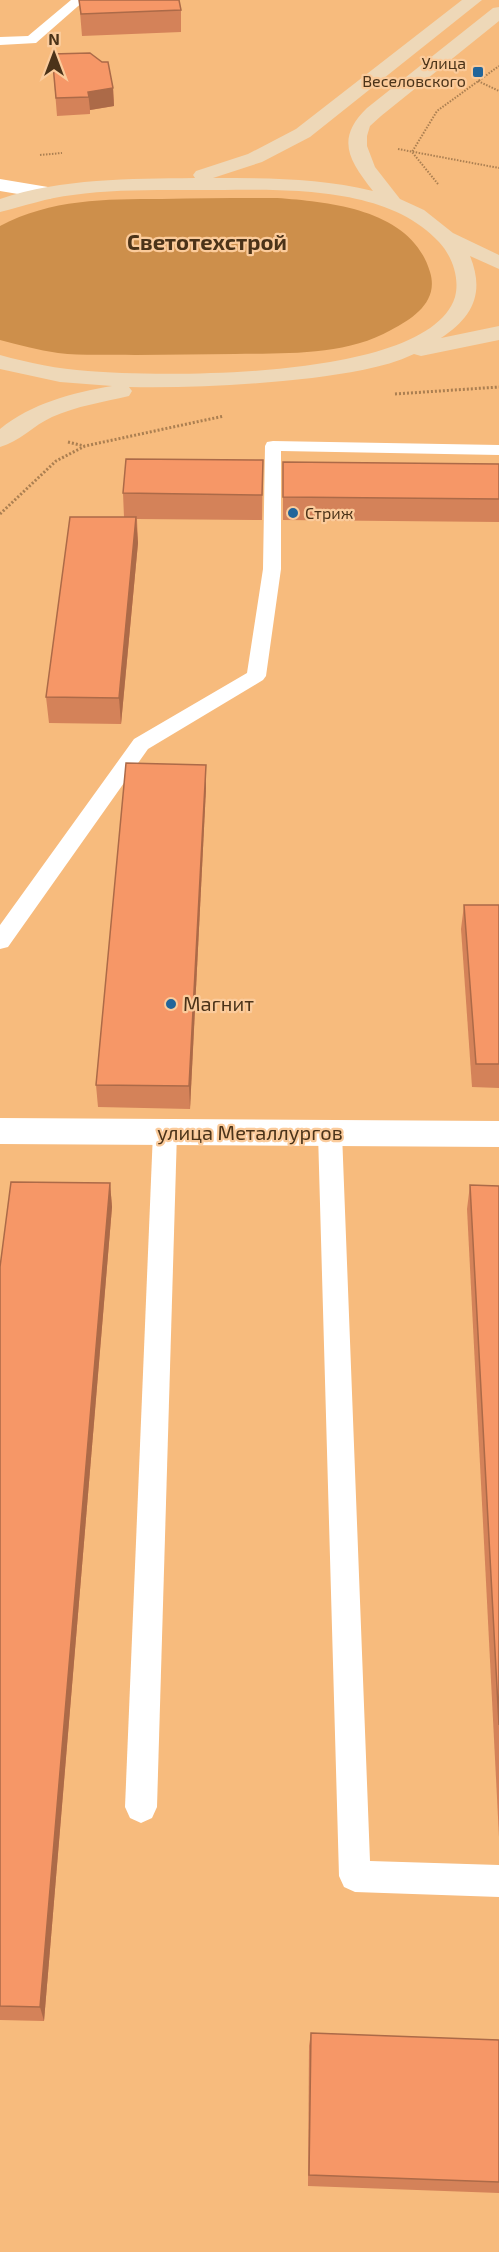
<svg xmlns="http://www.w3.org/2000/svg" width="499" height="2252" font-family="'Exo 2',sans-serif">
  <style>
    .green { fill: #cd8f4b }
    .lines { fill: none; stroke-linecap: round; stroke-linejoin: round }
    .path-far1 { stroke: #ab7f51; stroke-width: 2; stroke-dasharray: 1.5 1.5; stroke-linecap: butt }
    .path { stroke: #ab7f51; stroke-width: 3; stroke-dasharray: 2 2; stroke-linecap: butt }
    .service { fill: #fff; fill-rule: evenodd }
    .minor { fill: #fff; fill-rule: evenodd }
    .secondary { fill: #eed8b8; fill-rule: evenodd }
    .wall { fill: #d48259 }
    .shaded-wall { fill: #ac6a48 }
    .building { fill: #f69767; stroke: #ac6a48; stroke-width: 1.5 }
    .poi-dot { fill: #22659a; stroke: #fbcb9b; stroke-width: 2 }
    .labels { text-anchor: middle; stroke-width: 4.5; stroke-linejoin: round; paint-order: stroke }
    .far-poi-label { font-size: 16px; fill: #4b3319; stroke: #fbcb9b; text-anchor: end }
    .poi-label { font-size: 20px; fill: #4b3319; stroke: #fbcb9b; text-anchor: start }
    .street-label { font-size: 20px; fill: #4b3319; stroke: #fbcb9b }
    .far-district-label { font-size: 22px; font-weight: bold; fill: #4b3319; stroke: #fbcb9b }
  </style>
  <rect width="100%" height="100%" fill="#f7bb7d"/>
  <!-- green -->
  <path class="green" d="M277,198c55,4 135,12 153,74 9,29 -16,46 -39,58 -46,26 -105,23 -156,24 -33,0 -67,1 -100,1 -25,-1 -52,1 -77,-2 -20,-3 -39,-8 -58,-13v-114c51,-27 105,-27 162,-27 38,-1 77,-1 115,-1z"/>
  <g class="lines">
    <!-- path-far1 -->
    <g class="path-far1">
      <path d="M478,81l21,10"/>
      <path d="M398,149l101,19"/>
      <path d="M40,155l22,-2"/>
      <path d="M438,184l-26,-32 25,-41 62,-45"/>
    </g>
    <!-- path -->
    <g class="path">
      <path d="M395,394l104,-7"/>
      <path d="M68,442l16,4"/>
      <path d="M0,514l56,-53 29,-15 139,-30"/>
    </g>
    <!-- service -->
    <g class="service">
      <path d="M71,0h14l-49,43 -36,2v-8l28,-1z"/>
      <path d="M273,441l226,4v10l-218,-4v118l-15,107 -3,4 -115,69 -140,198 -8,2v-24l134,-186 113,-66 16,-104 2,-123 2,-4z"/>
      <path d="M165,1123l9,2 3,7 -20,675 -5,11 -11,5 -11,-5 -5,-11 28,-675 3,-7z"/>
      <path d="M330,1124l9,2 3,7 28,728 129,4v32l-144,-5 -11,-5 -5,-11 -21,-743 3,-7z"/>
    </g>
    <!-- minor -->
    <g class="minor">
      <path d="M0,179l48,8 7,2 3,4 -3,4 -7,2 -48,-8z"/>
      <path d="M0,1118l499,3v26l-499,-3z"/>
    </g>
    <!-- secondary -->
    <path class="secondary" d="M462,0h20l-172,137 -48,25 -49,16c54,0 108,0 160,13 -24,-31 -38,-52 -6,-83l126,-100 6,-1v14l-118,95 -11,10 -3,10v10l8,21 25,32 24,11 29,23 46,22v14l-29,-13c15,37 3,61 -29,82l58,-12v14l-78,16 -7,-2c-32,15 -68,19 -102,24 -61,7 -122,10 -183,9l3,4 -3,5c-26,6 -52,10 -77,21 -18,8 -33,25 -52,30v-18c32,-26 72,-36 112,-43l-52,-4 -60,-13v-14c29,8 58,14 88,16 72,6 341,10 367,-74 5,-19 -3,-41 -16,-55 -54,-59 -163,-52 -237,-52 -43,0 -87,-1 -129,5 -26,3 -49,11 -73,17v-13c63,-21 129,-20 195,-21l-2,-3 3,-4 52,-17 48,-25z"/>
  </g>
  <!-- wall -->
  <g class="wall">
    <path d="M79,0l102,10v22l-99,4z"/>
    <path d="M52,54l61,34 1,18 -24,4v4l-33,2z"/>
    <path d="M263,460l-1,60 -125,-1 1,24 -17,181 -72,-1 -3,-26 78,-180 -1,-24z"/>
    <path d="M283,462l216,2v58l-216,-2z"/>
    <path d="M206,788l-16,321 -92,-2 -2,-22z"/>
    <path d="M464,905h35v183l-27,-1 -11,-158z"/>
    <path d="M110,1183l2,24 -68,814 -44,-1v-753z"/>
    <path d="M470,1185l29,1v651l-32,-628z"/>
    <path d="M311,2033l188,7v153l-191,-7 1,-140z"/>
  </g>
  <!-- shaded-wall -->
  <g class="shaded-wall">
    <path d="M113,88l1,18 -24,4 -2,-18z"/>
    <path d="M136,517l2,26 -17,181 -2,-26z"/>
    <path d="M206,765v23l-16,321 -1,-23z"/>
    <path d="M110,1183l2,24 -68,814 -4,-14z"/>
  </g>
  <!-- building -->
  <g class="building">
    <path d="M79,0h100l2,10 -100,4z"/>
    <path d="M90,53l12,9h6l5,26 -25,4 1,5 -33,1 -4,-44z"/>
    <path d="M126,459l137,1 -1,35 -139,-2z"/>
    <path d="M283,462l216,2v35l-216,-2z"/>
    <path d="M70,517h66l-17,181 -73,-1z"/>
    <path d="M126,763l80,2 -17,321 -93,-1z"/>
    <path d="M464,905h35v159h-23z"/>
    <path d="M11,1182l99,1 -70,824 -40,-1v-739z"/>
    <path d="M470,1185l29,1v539z"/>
    <path d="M311,2033l188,7v142l-190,-7z"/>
  </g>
  <!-- markers -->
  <g class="poi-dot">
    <rect x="472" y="66" width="12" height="12" rx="3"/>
    <circle cx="293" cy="513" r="6"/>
    <circle cx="171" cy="1004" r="6"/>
  </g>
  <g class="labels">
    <!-- far-poi labels -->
    <g class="far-poi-label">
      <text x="466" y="69">Улица<tspan x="466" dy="18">Веселовского</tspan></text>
      <text x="305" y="519" text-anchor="start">Стриж</text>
    </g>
    <!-- poi labels -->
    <g class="poi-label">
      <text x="183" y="1011">Магнит</text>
    </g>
    <!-- street labels -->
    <g class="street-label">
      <text x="250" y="1140">улица Металлургов</text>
    </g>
    <!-- far-district labels -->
    <g class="far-district-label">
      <text x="207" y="250">Светотехстрой</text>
    </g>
  </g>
  <!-- north arrow -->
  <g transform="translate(54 54)" stroke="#fbcb9b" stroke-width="4.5" paint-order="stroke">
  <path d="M0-4.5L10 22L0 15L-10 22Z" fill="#4b3319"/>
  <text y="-9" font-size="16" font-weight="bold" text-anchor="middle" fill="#4b3319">N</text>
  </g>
</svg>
